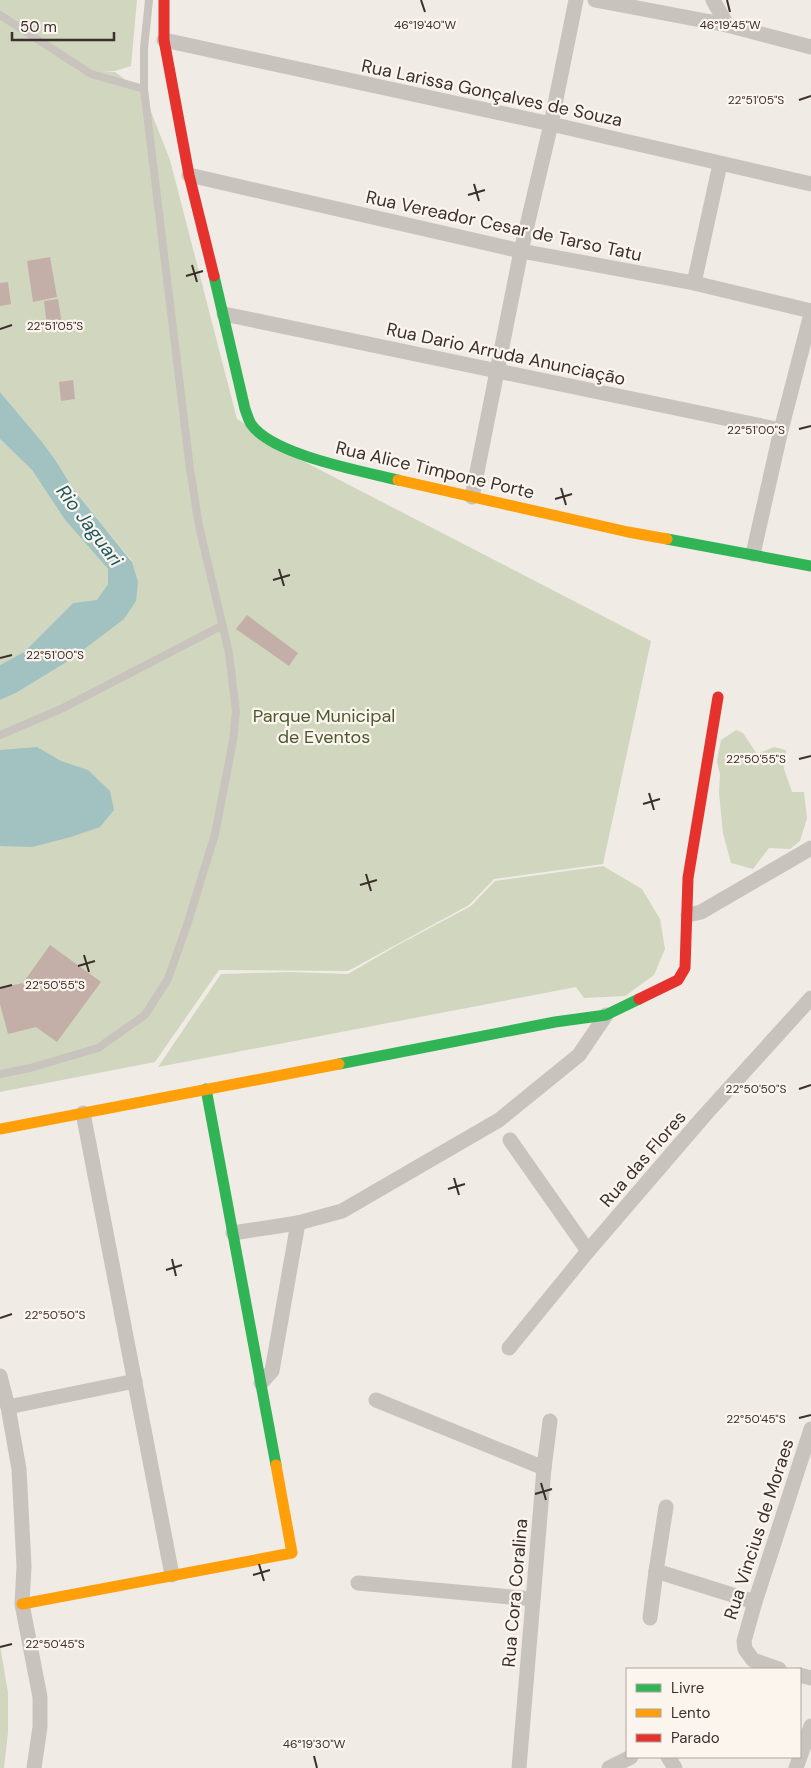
<svg xmlns="http://www.w3.org/2000/svg" width="811" height="1768" font-family="'DM Sans',sans-serif">
  <style>
    .green { fill: #d1d6bf }
    .water { fill: #a1c2c1 }
    .building { fill: #c3afa7 }
    .lines { fill: none; stroke-linecap: round; stroke-linejoin: round }
    .lane { stroke: #c9c3be; stroke-width: 8 }
    .street { stroke: #c9c3be; stroke-width: 15 }
    .fast { stroke: #30b455; stroke-width: 11 }
    .slow { stroke: #ff9f0a; stroke-width: 11 }
    .jam { stroke: #e5322d; stroke-width: 11 }
    .ticks { fill: none; stroke: #3b302b; stroke-width: 2 }
    .labels { text-anchor: middle; stroke-width: 4.5; stroke-linejoin: round; paint-order: stroke }
    .street-label { font-size: 18px; fill: #3b302b; stroke: #fbf5ee }
    .park-label { font-size: 18px; fill: #4a5a2e; stroke: #fbf5ee }
    .water-label { font-size: 19px; font-style: italic; fill: #1f5a5e; stroke: #fbf5ee }
    .ticks-label { font-size: 12px; text-anchor: middle; fill: #3b302b; stroke: #fbf5ee; stroke-width: 4.5; stroke-linejoin: round; paint-order: stroke }
  </style>
  <rect width="100%" height="100%" fill="#f0ebe5"/>
  <!-- green -->
  <g class="green">
    <path d="M0,0h137l-6,66 -16,5 -12,1h12l29,22 26,66 67,259 62,40 352,182 -48,223 -109,15 -25,26 -121,66 -129,-1 -64,92 -155,30v-392l16,-7 54,-33 62,-99 -58,-71 -18,-29 -13,-18 -43,-51z"/>
    <path d="M0,439l32,31 33,50 43,49v15l-11,17 -24,2 -49,49 -24,13z"/>
    <path d="M736,730l7,3 14,21 17,-7 12,3 -2,19 8,23h12l3,26 -7,23 -10,8 -21,-1 -16,21 -22,-6 -8,-30 -4,-40 1,-19 -3,-13 4,-21z"/>
    <path d="M603,866l39,23 18,30 5,30 -11,26 -29,21 -41,2 -8,-11 -418,80 63,-93 69,-2 58,2 50,-29 73,-39 24,-25z"/>
    <path d="M0,1645l8,48v40l-4,35h-4z"/>
  </g>
  <!-- water -->
  <g class="water">
    <path d="M0,392l43,51 13,18 18,29 58,72 6,20 -2,19 -12,18 -54,41 -54,33 -16,7v-35l24,-13 49,-49 24,-3 11,-16v-15l-43,-49 -33,-50 -32,-31z"/>
    <path d="M37,747l24,14 27,9 22,21 4,19 -14,17 -29,10 -39,10 -32,-1v-96z"/>
  </g>
  <!-- building -->
  <g class="building">
    <path d="M50,257l7,40 -24,5 -6,-41z"/>
    <path d="M8,282l3,22 -11,2v-23z"/>
    <path d="M58,299l4,25 -15,3 -3,-26z"/>
    <path d="M73,380l2,19 -14,2 -2,-19z"/>
    <path d="M247,615l51,38 -9,13 -53,-37z"/>
    <path d="M50,945l51,37 -44,60 -21,-15 -28,7 -8,-30v-16l23,-5z"/>
  </g>
  <g class="lines">
    <!-- lane -->
    <g class="lane">
      <path d="M0,15l91,59 53,15"/>
      <path d="M0,735l61,-26 162,-84"/>
      <path d="M0,1074l30,-6 68,-20 47,-33 23,-36 20,-57 27,-88 18,-93 3,-30 -7,-58 -30,-127 -9,-57 -46,-380v-41l5,-48"/>
    </g>
    <!-- street -->
    <g class="street">
      <path d="M595,0l132,25 84,22"/>
      <path d="M713,0l14,25"/>
      <path d="M164,40l387,84 260,60"/>
      <path d="M189,175l332,76 173,32 117,28"/>
      <path d="M694,283l26,-119"/>
      <path d="M224,314l557,116"/>
      <path d="M472,497l49,-246 30,-127 25,-124"/>
      <path d="M753,554l28,-124 30,-116"/>
      <path d="M688,915l13,-3 110,-64"/>
      <path d="M83,1113l89,462"/>
      <path d="M510,1140l78,111"/>
      <path d="M233,1233l65,-10 44,-12 157,-91 80,-65 27,-40"/>
      <path d="M509,1348l79,-97 116,-135 107,-118"/>
      <path d="M0,1376l8,31 11,62 5,97 -2,38 18,93v30l-6,41"/>
      <path d="M261,1383l11,-12 26,-148"/>
      <path d="M376,1400l168,68"/>
      <path d="M8,1407l127,-26"/>
      <path d="M656,1571l99,31"/>
      <path d="M358,1583l175,16"/>
      <path d="M650,1618l6,-47 10,-64"/>
      <path d="M779,1669l-26,-9 -8,-11 -1,-8 11,-39 56,-173"/>
      <path d="M800,1675l11,3"/>
      <path d="M668,1757l7,11"/>
      <path d="M519,1768l25,-300 6,-47"/>
      <path d="M609,1768l22,-11"/>
      <path d="M796,1768l15,-42"/>
    </g>
    <!-- fast -->
    <g class="fast">
      <path d="M214,276l31,133c2,5 3,10 6,15 21,31 111,47 147,56"/>
      <path d="M667,539l144,27"/>
      <path d="M339,1064l216,-42 51,-7 33,-16"/>
      <path d="M206,1089l70,376"/>
    </g>
    <!-- slow -->
    <g class="slow">
      <path d="M398,480l230,52 39,7"/>
      <path d="M0,1129l339,-65"/>
      <path d="M22,1604l270,-51 -16,-88"/>
    </g>
    <!-- jam -->
    <g class="jam">
      <path d="M164,0v40l25,135 25,101"/>
      <path d="M639,999l39,-19 7,-12 3,-90 30,-181"/>
    </g>
  </g>
  <!-- ticks -->
  <path class="ticks" d="M421,0l4,12M727,0l3,12M799,100l12,-4M474,184l5,17M468,195l17,-5M192,265l5,17M186,276l17,-5M0,329l12,-4M799,429l12,-3M561,488l5,17M555,499l17,-5M279,569l5,17M273,580l17,-5M0,658l12,-3M799,759l12,-3M649,793l5,17M643,804l17,-5M366,874l5,17M360,885l17,-5M84,955l5,17M78,966l17,-5M0,988l12,-3M799,1089l12,-4M454,1178l5,17M448,1189l17,-5M172,1259l4,17M166,1270l16,-5M0,1318l12,-4M799,1418l12,-3M541,1483l5,17M535,1494l17,-5M259,1564l5,17M253,1575l17,-5M0,1647l12,-3M314,1756l3,12"/>
  <g class="labels">
    <!-- street labels -->
    <g class="street-label">
      <text transform="translate(492 93) rotate(12)" y="6">Rua Larissa Gonçalves de Souza</text>
      <text transform="translate(504 226) rotate(12)" y="6">Rua Vereador Cesar de Tarso Tatu</text>
      <text transform="translate(506 354) rotate(12)" y="6">Rua Dario Arruda Anunciação</text>
      <text transform="translate(435 470) rotate(13)" y="6">Rua Alice Timpone Porte</text>
      <text transform="translate(643 1159) rotate(-49)" y="6">Rua das Flores</text>
      <text transform="translate(759 1529) rotate(-72)" y="6">Rua Vincius de Moraes</text>
      <text transform="translate(515 1593) rotate(-85)" y="6">Rua Cora Coralina</text>
    </g>
    <!-- park labels -->
    <g class="park-label">
      <text x="324" y="722">Parque Municipal<tspan x="324" dy="21">de Eventos</tspan></text>
    </g>
    <!-- water labels -->
    <g class="water-label">
      <text transform="translate(90 525) rotate(53)" y="7">Rio Jaguari</text>
    </g>
  </g>
  <g class="ticks-label">
    <text x="425" y="29">46°19'40"W</text>
    <text x="730" y="29">46°19'45"W</text>
    <text x="756" y="104">22°51'05"S</text>
    <text x="55" y="330">22°51'05"S</text>
    <text x="756" y="434">22°51'00"S</text>
    <text x="55" y="659">22°51'00"S</text>
    <text x="756" y="763">22°50'55"S</text>
    <text x="55" y="989">22°50'55"S</text>
    <text x="756" y="1093">22°50'50"S</text>
    <text x="55" y="1319">22°50'50"S</text>
    <text x="756" y="1423">22°50'45"S</text>
    <text x="55" y="1648">22°50'45"S</text>
    <text x="314" y="1748">46°19'30"W</text>
  </g>
  <!-- legend -->
  <rect x="626" y="1668" width="175" height="90" fill="#fbf5ee" stroke="#aea6a0"/>
  <rect x="636" y="1684" width="25" height="8" fill="#30b455" stroke="#aea6a0"/>
  <text x="671" y="1693" font-size="15" fill="#3b302b">Livre</text>
  <rect x="636" y="1709" width="25" height="8" fill="#ff9f0a" stroke="#aea6a0"/>
  <text x="671" y="1718" font-size="15" fill="#3b302b">Lento</text>
  <rect x="636" y="1734" width="25" height="8" fill="#e5322d" stroke="#aea6a0"/>
  <text x="671" y="1743" font-size="15" fill="#3b302b">Parado</text>
  <!-- scale -->
  <path d="M12 32v8h102v-8" fill="none" stroke="#3b302b" stroke-width="2.5"/>
  <text x="20" y="32" font-size="15" fill="#3b302b" stroke="#fbf5ee" stroke-width="4" paint-order="stroke">50 m</text>
</svg>
